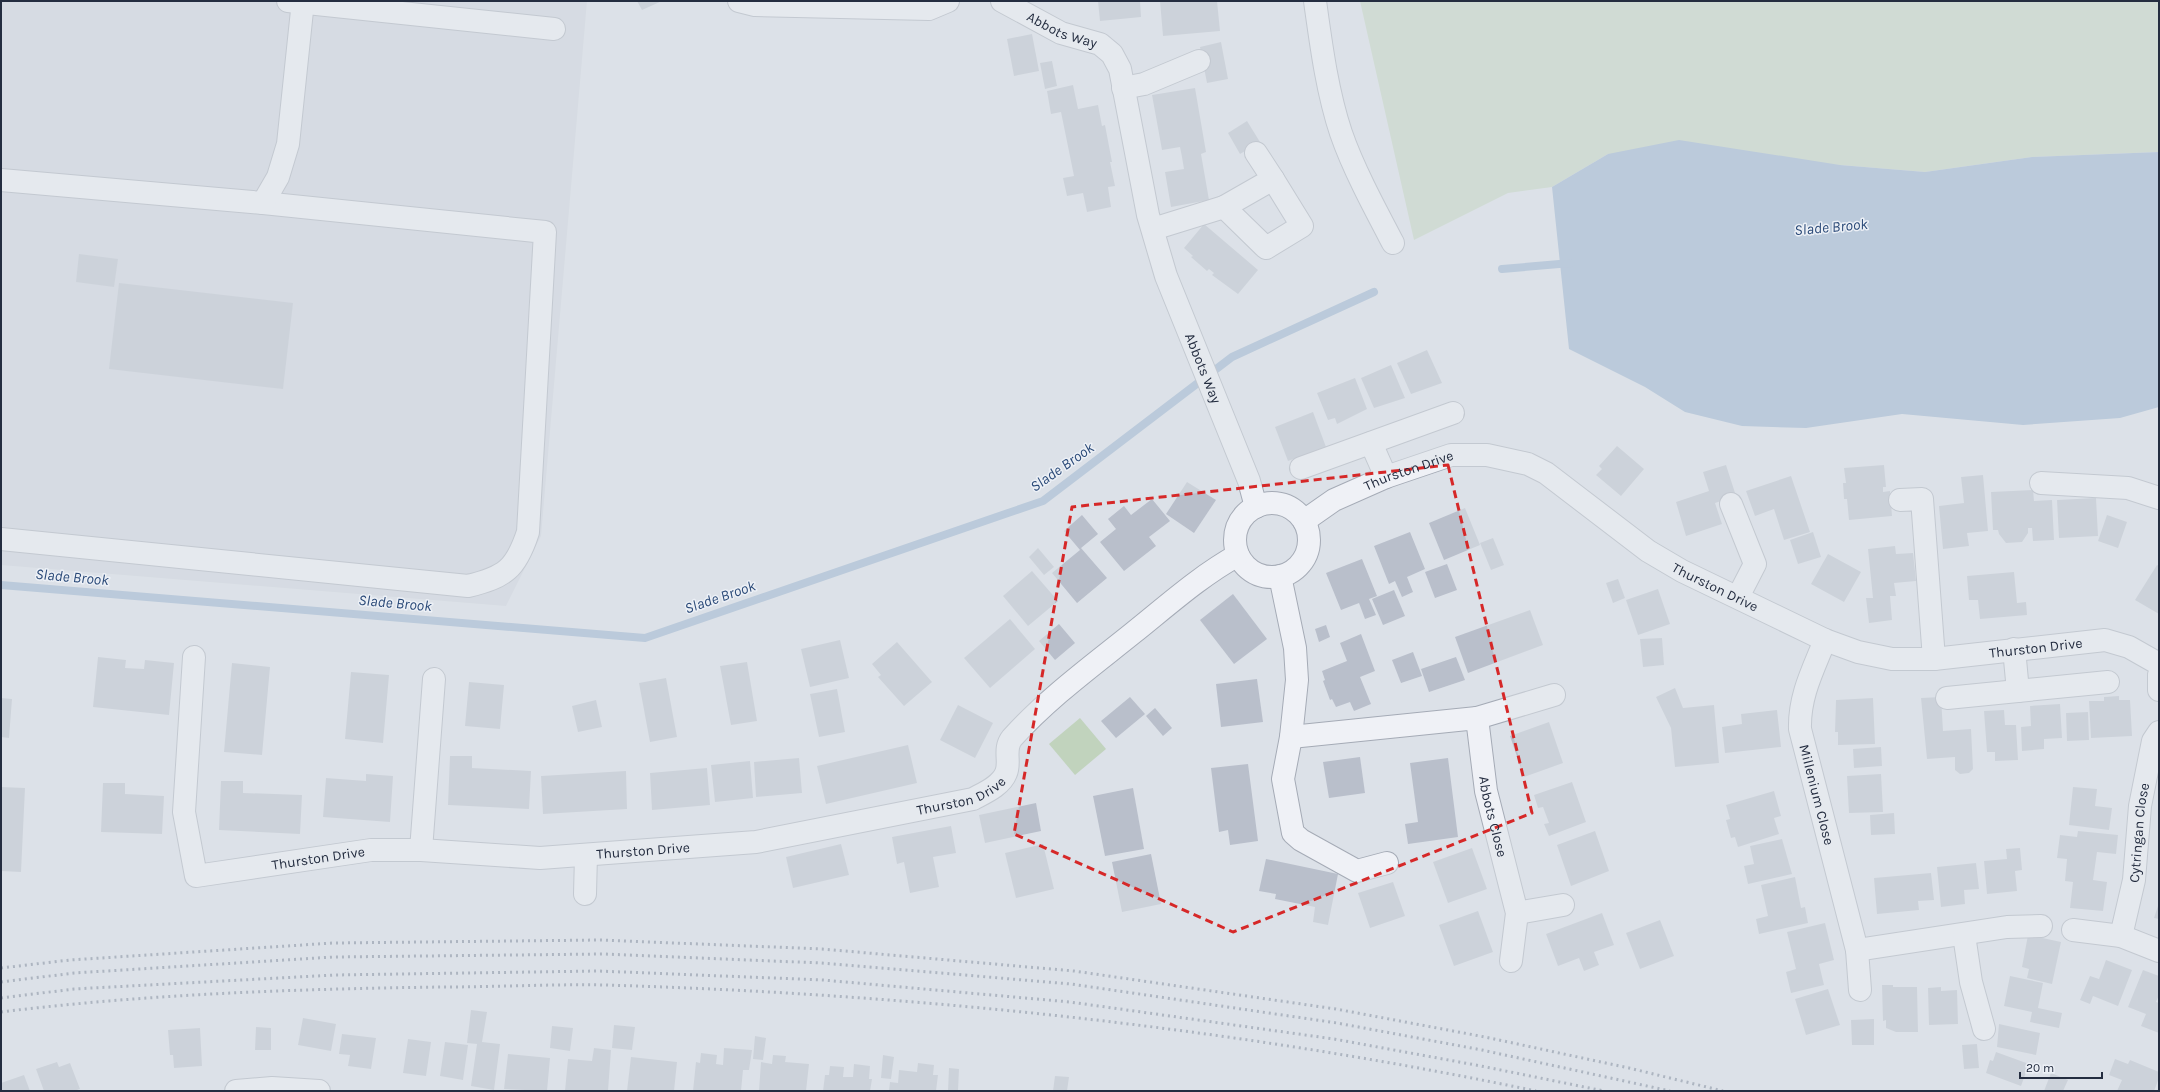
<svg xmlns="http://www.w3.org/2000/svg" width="2160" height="1092" font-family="Karla,sans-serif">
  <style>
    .built { fill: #ced3dd }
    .green { fill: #c1d3bd }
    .water { fill: #93adcc }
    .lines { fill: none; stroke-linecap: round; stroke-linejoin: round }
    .stream { stroke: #93adcc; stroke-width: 8 }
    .building { fill: #b9bfcb }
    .minor-casing { stroke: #a5abb6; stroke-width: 24 }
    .minor { stroke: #eff1f6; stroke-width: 22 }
    .rail { stroke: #747f93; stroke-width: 3; stroke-dasharray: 2 4; stroke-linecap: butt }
    .marked { fill: none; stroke: #d62828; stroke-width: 3; stroke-dasharray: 8 5; stroke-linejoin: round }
    .labels { text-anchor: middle; stroke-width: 3; stroke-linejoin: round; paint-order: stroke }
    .street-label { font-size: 14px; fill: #242d40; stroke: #ecf0f6 }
    .water-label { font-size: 15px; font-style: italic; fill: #2b4a78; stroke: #ecf0f6 }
  </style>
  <rect width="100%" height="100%" fill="#dce1e8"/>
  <!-- built -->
  <path class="built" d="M1,1h586l-46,535 -35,70 -505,-41z"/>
  <!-- green -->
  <g class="green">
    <path d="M1360,1h799v151l-127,5 -107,15 -85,-7 -232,-11 -56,33 -44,6 -94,47z"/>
    <path d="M1080,718l26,31 -31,26 -26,-31z"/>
  </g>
  <!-- water -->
  <path class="water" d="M1679,140l161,25 85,7 107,-15 127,-5v255l-39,11 -97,7 -121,-11 -96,14 -64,-2 -57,-14 -40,-25 -76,-38 -17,-162 56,-33z"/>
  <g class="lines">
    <!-- stream -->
    <g class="stream">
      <path d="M1502,269l69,-6"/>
      <path d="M1,585l644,53 398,-137 189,-144 142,-65"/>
    </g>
  </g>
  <!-- building -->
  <g class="building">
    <path d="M637,1h25l-20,9z"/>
    <path d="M1098,1h42l1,16 -41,4z"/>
    <path d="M1160,1h57l3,30 -57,5z"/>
    <path d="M1032,34l7,37 -25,5 -7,-37z"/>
    <path d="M1221,42l7,37 -21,4 -7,-36z"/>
    <path d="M1052,61l5,25 -12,3 -5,-26z"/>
    <path d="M1073,85l5,24 20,-4 4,21 3,-1 7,37h-2l5,24 -7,1 3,20 -24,5 -4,-19 -16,3 -4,-18 11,-2 -13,-64 -10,2 -4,-23z"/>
    <path d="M1195,88l11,64 -5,2 8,46 -38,7 -6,-35 19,-3 -2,-12 -2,-10 -18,3 -10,-55z"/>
    <path d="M1247,121l13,21 -20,12 -12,-21z"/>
    <path d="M1204,224l54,46 -20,24 -26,-19 2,-2 -5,-4 -2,2 -16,-14 2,-1 -9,-8z"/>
    <path d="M79,254l39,5 -4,28 -38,-5z"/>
    <path d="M119,283l174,20 -10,86 -174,-20z"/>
    <path d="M1427,350l15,33 -31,11 -14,-31z"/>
    <path d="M1391,365l14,33 -31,10 -13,-30z"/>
    <path d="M1355,378l12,31 -30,15 -2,-6 -7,2 -11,-27z"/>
    <path d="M1313,412l13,35 -38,14 -13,-34z"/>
    <path d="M1617,446l27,23 -23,27 -25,-21 6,-6 -3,-3z"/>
    <path d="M1726,465l10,31 -21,7 7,21 -36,12 -10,-34 33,-11 -6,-19z"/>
    <path d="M1884,465l2,22h-3v5l7,-1 2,25 -43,4 -2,-21h-3l-1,-16h3l-2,-15z"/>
    <path d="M1983,475l5,56 -21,2 2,13 -26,3 -4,-43 25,-3 -3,-26z"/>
    <path d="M1791,476l19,56 -26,8 -10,-31 -19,7 -9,-25z"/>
    <path d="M1187,482l29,18 -22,33 -28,-19z"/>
    <path d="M2033,490l1,11 18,-1 2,40 -21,1 -1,-13h-4v5l-6,9 -16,1 -7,-9 -1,-4h-5l-2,-38z"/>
    <path d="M2096,498l2,38 -39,2 -2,-38z"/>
    <path d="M1152,499l18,22 -21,16 7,9 -32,25 -24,-29 16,-13 -8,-10 16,-13 7,9z"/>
    <path d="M1465,508l15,37 -36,15 -15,-37z"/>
    <path d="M1082,515l16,19 -17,14 26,30 -30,25 -25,-30 28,-23 -16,-19z"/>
    <path d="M2107,515l20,7 -9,26 -20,-7z"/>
    <path d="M1410,532l15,37 -18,8 6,15 -11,5 -7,-16 -6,3 -15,-38z"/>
    <path d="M1813,532l8,25 -23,7 -8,-24z"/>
    <path d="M1493,538l11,27 -13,5 -11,-27z"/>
    <path d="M1895,546l1,8 17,-1 3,28 -22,2 2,13h-6l2,24 -23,3 -3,-25h7l-5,-49z"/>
    <path d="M1038,548l16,19 -10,8 -15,-18z"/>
    <path d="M1828,554l33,18 -17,30 -33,-18z"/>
    <path d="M1362,559l15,37 -8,3 7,16 -11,4 -6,-16 -18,7 -15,-37z"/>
    <path d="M1447,564l10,26 -22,8 -10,-26z"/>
    <path d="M2157,565l2,1v48l-24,-14z"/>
    <path d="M1032,571l26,30 -30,25 -25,-30z"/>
    <path d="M2014,572l3,31 9,-1 1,13 -47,4 -2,-19h-9l-2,-24z"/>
    <path d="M1618,579l7,19 -12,5 -7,-20z"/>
    <path d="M1658,589l12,35 -32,11 -12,-35z"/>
    <path d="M1394,590l11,26 -22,9 -11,-26z"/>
    <path d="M1233,594l34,45 -33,25 -34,-44z"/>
    <path d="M1530,610l13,35 -75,28 -13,-36z"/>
    <path d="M1010,619l25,30 -45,39 -26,-30z"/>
    <path d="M1059,624l16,19 -20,17 -16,-19z"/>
    <path d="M1326,625l4,12 -11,5 -4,-13z"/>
    <path d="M1361,634l14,37 -15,6 11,27 -17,7 -4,-9 -14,5 -4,-8 -2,1 -7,-19 2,-1 -3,-9 25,-10 -7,-18z"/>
    <path d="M1662,638l2,27 -21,2 -3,-28z"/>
    <path d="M840,640l9,38 -39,9 -9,-38z"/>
    <path d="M897,642l35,40 -28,24 -26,-29 3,-2 -9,-11z"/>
    <path d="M1413,652l9,24 -21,7 -9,-23z"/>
    <path d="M98,657l28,3 -1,8 19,1 1,-9 29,3 -5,52 -76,-8z"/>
    <path d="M1456,657l9,23 -36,12 -8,-23z"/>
    <path d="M747,662l10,59 -26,4 -11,-59z"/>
    <path d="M232,663l38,4 -8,88 -38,-3z"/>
    <path d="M351,672l38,3 -6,68 -38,-4z"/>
    <path d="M666,678l11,59 -27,5 -11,-59z"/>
    <path d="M1257,679l6,43 -42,5 -5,-43z"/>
    <path d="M469,682l35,3 -4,44 -35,-3z"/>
    <path d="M1675,688l8,20 31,-3 5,58 -44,4 -4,-39 -15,-31z"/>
    <path d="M837,689l8,43 -26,5 -9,-43z"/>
    <path d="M2119,696v4h11l2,36 -41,2 -2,-37h15v-4z"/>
    <path d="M1130,697l15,17 -29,24 -15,-17z"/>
    <path d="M1941,697l2,34 28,-2 2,40 -4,4 -9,1 -5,-4v-13l-28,2 -6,-61z"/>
    <path d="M1,698l11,1 -3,39 -8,-1z"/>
    <path d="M1873,698l2,46 -37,1v-13h-3l1,-32z"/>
    <path d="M596,700l6,27 -24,5 -6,-26z"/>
    <path d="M2060,704l2,34 -18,1v10l-22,2 -1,-24 10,-1 -1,-20z"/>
    <path d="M958,705l35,18 -18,35 -35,-18z"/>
    <path d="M1155,708l17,20 -9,8 -17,-20z"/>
    <path d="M1777,710l4,37 -56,6 -3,-26 20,-3 -1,-10z"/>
    <path d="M2004,710l1,15h11l2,35 -23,1v-9h-8l-3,-41z"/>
    <path d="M2088,712l1,28 -22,1 -1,-28z"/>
    <path d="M1549,722l14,41 -39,14 -14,-41z"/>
    <path d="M908,745l9,38 -91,21 -9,-38z"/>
    <path d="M1881,747l1,19 -28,2 -1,-19z"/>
    <path d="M450,756h22v12l59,3 -2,38 -81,-4z"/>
    <path d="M1360,757l5,36 -36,5 -6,-36z"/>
    <path d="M799,758l3,35 -46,4 -2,-35z"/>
    <path d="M1448,758l10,79 -50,7 -3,-20 13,-2 -8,-59z"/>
    <path d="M750,761l3,37 -38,4 -4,-37z"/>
    <path d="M1248,764l10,77 -28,4 -2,-15 -9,2 -8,-64z"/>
    <path d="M707,768l3,37 -58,5 -2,-37z"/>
    <path d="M626,771l1,38 -84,5 -2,-38z"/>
    <path d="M366,774l27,2 -3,46 -67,-5 3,-39 40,3z"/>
    <path d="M1881,774l2,38 -34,1 -2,-37z"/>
    <path d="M221,781h22v12l59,2 -2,39 -81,-4z"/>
    <path d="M1572,782l14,40 -37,14 -5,-12 5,-1 -6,-16 -5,1 -4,-13z"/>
    <path d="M103,783h22v11l39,2 -2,38 -61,-2z"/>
    <path d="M1,787l24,1 -4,84 -20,-1z"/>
    <path d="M2073,787l24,2 -2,17 17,2 -3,22 -40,-5z"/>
    <path d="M1133,788l11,61 -39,7 -12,-60z"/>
    <path d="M1774,791l7,25 -7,2 5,16 -41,13 -3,-10 -4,1 -5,-18 4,-1 -4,-14z"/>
    <path d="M1036,803l5,28 -56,12 -6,-28z"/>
    <path d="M1894,813l1,21 -24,1 -1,-20z"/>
    <path d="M951,826l5,27 -23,4 6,30 -29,6 -6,-31 -7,2 -5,-27z"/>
    <path d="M1595,831l14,40 -38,15 -14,-41z"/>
    <path d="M2078,831l40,4 -2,19 -19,-2 -4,28 14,2 -4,29 -33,-3 3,-26 -8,-1 2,-22 -10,-1 3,-23 17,2z"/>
    <path d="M1782,839l10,35 -44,10 -4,-18 10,-2 -4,-18z"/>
    <path d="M841,844l8,31 -56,13 -7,-31z"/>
    <path d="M1043,844l11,45 -38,9 -11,-45z"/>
    <path d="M1472,848l15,41 -39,14 -15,-41z"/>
    <path d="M2020,848l2,22 -7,1 2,20 -30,3 -3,-33 23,-2 -1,-10z"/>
    <path d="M1151,854l10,50 -39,8 -10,-50z"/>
    <path d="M1266,859l72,15 -10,51 -15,-3 2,-15 -40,-8 1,-5 -17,-3z"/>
    <path d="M1976,863l3,26 -15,1 1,14 -24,3 -4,-40z"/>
    <path d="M1931,873l3,27 -16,1 1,9 -42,4 -3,-36z"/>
    <path d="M1795,877l6,31 4,-1 3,16 -49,11 -3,-15 12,-3 -7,-31z"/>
    <path d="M1393,882l12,34 -35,12 -12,-35z"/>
    <path d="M2159,903v16l-5,-1z"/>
    <path d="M1478,911l15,41 -39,14 -15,-41z"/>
    <path d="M1602,913l12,32 -20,7 5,13 -15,6 -5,-13 -21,8 -12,-32z"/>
    <path d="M1660,920l14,36 -34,13 -14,-36z"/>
    <path d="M1825,923l9,37 -15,4 5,21 -33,8 -5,-21 10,-3 -9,-37z"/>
    <path d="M2028,935l33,7 -9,42 -25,-6 2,-9 -7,-2z"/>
    <path d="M2106,960l26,10 -14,36 -25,-10 -3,8 -10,-4 10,-24 9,3z"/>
    <path d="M2143,970l16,6v19l-3,7 3,1v30l-18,-7 5,-12 -18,-7z"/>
    <path d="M2010,976l33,7 -5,25 24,5 -3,15 -29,-6 2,-10 -28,-6z"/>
    <path d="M1882,985h11v2h24l1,45h-22l-10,-4v-8l-3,1z"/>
    <path d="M1941,987v4l16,-1 1,34 -29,1 -1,-37z"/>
    <path d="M1828,989l12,36 -34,10 -11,-36z"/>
    <path d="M471,1010l16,2 -5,30 18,2 -6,46 -23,-4 6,-42 -10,-1z"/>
    <path d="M303,1018l33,6 -5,27 -33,-6z"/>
    <path d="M1874,1019v26h-22l-1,-25z"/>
    <path d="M1999,1024l41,9 -4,22 -39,-8z"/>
    <path d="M614,1025l21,2 -3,23 -20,-2z"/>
    <path d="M552,1026l21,2 -3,23 -20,-3z"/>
    <path d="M256,1027l15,1v22h-16z"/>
    <path d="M200,1028l2,38 -28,2 -1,-13h-3l-2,-25z"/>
    <path d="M342,1034l34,4 -5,31 -23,-3 2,-11 -11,-1z"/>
    <path d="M755,1036l11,2 -3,22 -10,-1z"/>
    <path d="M408,1039l23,3 -5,34 -23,-3z"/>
    <path d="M445,1042l23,3 -5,35 -23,-4z"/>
    <path d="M1977,1044l2,24 -15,1 -2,-24z"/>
    <path d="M594,1048l17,2 -3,41h-43l3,-32 24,2z"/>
    <path d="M724,1048l28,2 -3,20h-6l-2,21h-48l3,-29 4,1 1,-10 16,2 -1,9 7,1z"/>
    <path d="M1996,1052l33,12 -8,22 -35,-13 4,-13 3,1z"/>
    <path d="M508,1054l42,4 -3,33 -43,-2z"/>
    <path d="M773,1055l13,1 -1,6 24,2 -3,27h-47l2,-29 11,2z"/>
    <path d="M883,1055l11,2 -3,22 -10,-1z"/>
    <path d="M631,1057l46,5 -3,29h-47z"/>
    <path d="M2115,1059l13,5 2,-4 29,12v6l-5,13h-37l5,-11 -13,-5z"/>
    <path d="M57,1062l2,5 11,-4 10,26 -6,2h-30l-8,-22z"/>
    <path d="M918,1063l16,2 -1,10h5l-2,16h-47l1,-9 8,1 1,-13 18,2z"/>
    <path d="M854,1064l16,2 -1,13h3l-2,12h-47l2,-16h4l1,-9 14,1 -1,10h10z"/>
    <path d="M949,1068l10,1 -1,22h-10z"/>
    <path d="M2051,1073l17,7 -5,11h-19z"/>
    <path d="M24,1075l6,16h-29v-8z"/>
    <path d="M1055,1076l14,1 -2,14h-14z"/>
  </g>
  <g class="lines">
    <!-- minor casing -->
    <g class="minor-casing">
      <g id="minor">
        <path d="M288,1l266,28"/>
        <path d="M739,1l16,4 174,4 19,-8"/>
        <path id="s1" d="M1002,1l59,32 39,11 12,10 8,15 28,146 18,61 83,205 7,26"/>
        <path d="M1315,1c6,43 12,90 26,132 12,35 34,76 52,110"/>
        <path d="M1123,88l21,-4 55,-23"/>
        <path d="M1,180l262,23 282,29 -17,300c-12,37 -23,45 -60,54l-467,-47"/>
        <path d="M263,203l15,-26 10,-33 15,-143"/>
        <path d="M1224,207l42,41 36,-22 -29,-47"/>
        <path d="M1153,229l71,-22 49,-28 -17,-26"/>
        <path d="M1371,443l15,34"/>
        <path d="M1301,468l152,-55"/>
        <path d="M2041,483l87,5 31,10"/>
        <path d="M1900,500l22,-1 12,160"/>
        <circle cx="1272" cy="540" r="37"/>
        <path d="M1731,504l24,60 -17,33"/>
        <path id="s2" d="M1304,521l30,-21 52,-23 65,-22h36l41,9 18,9 102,78 34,20 143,69 33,12 34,7h42l171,-19 24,7 30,17"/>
        <path d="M1280,576l15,72 2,32 -6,57 -8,42 10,54 8,7 56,31 30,-8"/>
        <path id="s3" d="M1825,640c-12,30 -26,56 -25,89l57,221 150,-23 34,-1"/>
        <path d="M2014,649l4,42"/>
        <path id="s4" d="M194,657l-10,155 12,64 175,-26h50l119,8 216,-16 217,-43c11,-6 28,-13 33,-26 5,-11 -3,-24 6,-35 36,-40 80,-72 121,-105 35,-28 67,-57 105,-78"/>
        <path d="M2159,675v15"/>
        <path d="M1947,698l161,-16"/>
        <path d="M1477,718l77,-23"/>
        <path id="s5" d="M1291,737l186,-19 9,73 31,122 -6,48"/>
        <path d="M421,850l13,-171"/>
        <path d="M585,894l1,-39"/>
        <path d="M1517,913l46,-8"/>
        <path d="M2073,930l48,6 38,15"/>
        <path d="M1964,935l7,47 13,47"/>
        <path id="s6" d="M2121,936l13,-56 6,-74 13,-65 6,-9"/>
        <path d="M1857,950l3,40"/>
        <path d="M236,1091l36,-3 47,3"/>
      </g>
    </g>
    <!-- minor -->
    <use href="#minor" class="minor"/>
    <!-- rail -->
    <g class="rail">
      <path d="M1,968l69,-8 263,-17 268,-3 221,9 252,22 262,38 149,28 144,31 94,23"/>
      <path d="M1,982l73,-9 260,-16 269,-3 218,9 250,21 266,39 145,27 188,41"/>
      <path d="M1,998l73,-9 261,-14 263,-4 225,9 247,22 264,37 147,27 123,25"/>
      <path d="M1,1012c146,-18 294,-23 441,-25 54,0 109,-3 163,-2 312,9 625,42 931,106"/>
    </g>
  </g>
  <!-- marked area -->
  <path d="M0 0H2160V1092H0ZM1448,465l84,348 -299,119 -219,-98 58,-327z" fill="#dce1e8" fill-opacity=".55" fill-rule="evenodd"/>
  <path class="marked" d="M1448,465l84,348 -299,119 -219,-98 58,-327z"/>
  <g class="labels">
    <!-- street labels -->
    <g class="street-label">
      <text dy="5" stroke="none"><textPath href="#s1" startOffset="67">Abbots Way</textPath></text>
      <text dy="5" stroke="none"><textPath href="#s1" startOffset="452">Abbots Way</textPath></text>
      <text dy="5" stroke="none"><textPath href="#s2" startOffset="117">Thurston Drive</textPath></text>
      <text dy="5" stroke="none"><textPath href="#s2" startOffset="465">Thurston Drive</textPath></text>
      <text dy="5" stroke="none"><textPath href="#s2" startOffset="801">Thurston Drive</textPath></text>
      <text dy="5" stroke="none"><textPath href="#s4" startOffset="994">Thurston Drive</textPath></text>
      <text dy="5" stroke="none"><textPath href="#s3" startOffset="161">Millenium Close</textPath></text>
      <text dy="5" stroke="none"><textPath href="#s5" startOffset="287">Abbots Close</textPath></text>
      <text dy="5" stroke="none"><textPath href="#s6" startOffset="105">Cytringan Close</textPath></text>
      <text dy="5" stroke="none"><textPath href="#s4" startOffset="670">Thurston Drive</textPath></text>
      <text dy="5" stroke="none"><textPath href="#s4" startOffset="344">Thurston Drive</textPath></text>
    </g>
    <!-- water labels -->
    <g class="water-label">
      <text transform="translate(1831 227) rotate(-5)" y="5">Slade Brook</text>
      <text transform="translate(1062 467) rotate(-35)" y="5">Slade Brook</text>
      <text transform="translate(72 577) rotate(5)" y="5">Slade Brook</text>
      <text transform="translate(720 597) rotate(-19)" y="5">Slade Brook</text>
      <text transform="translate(395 603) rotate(5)" y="5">Slade Brook</text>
    </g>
  </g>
  <!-- border -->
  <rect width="2160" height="1092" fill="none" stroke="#242d40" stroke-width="4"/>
  <!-- scale -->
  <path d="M2020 1072v6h82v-6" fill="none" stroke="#242d40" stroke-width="2"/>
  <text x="2026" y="1072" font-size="12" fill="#242d40" stroke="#ecf0f6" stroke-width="3" paint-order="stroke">20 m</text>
</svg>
